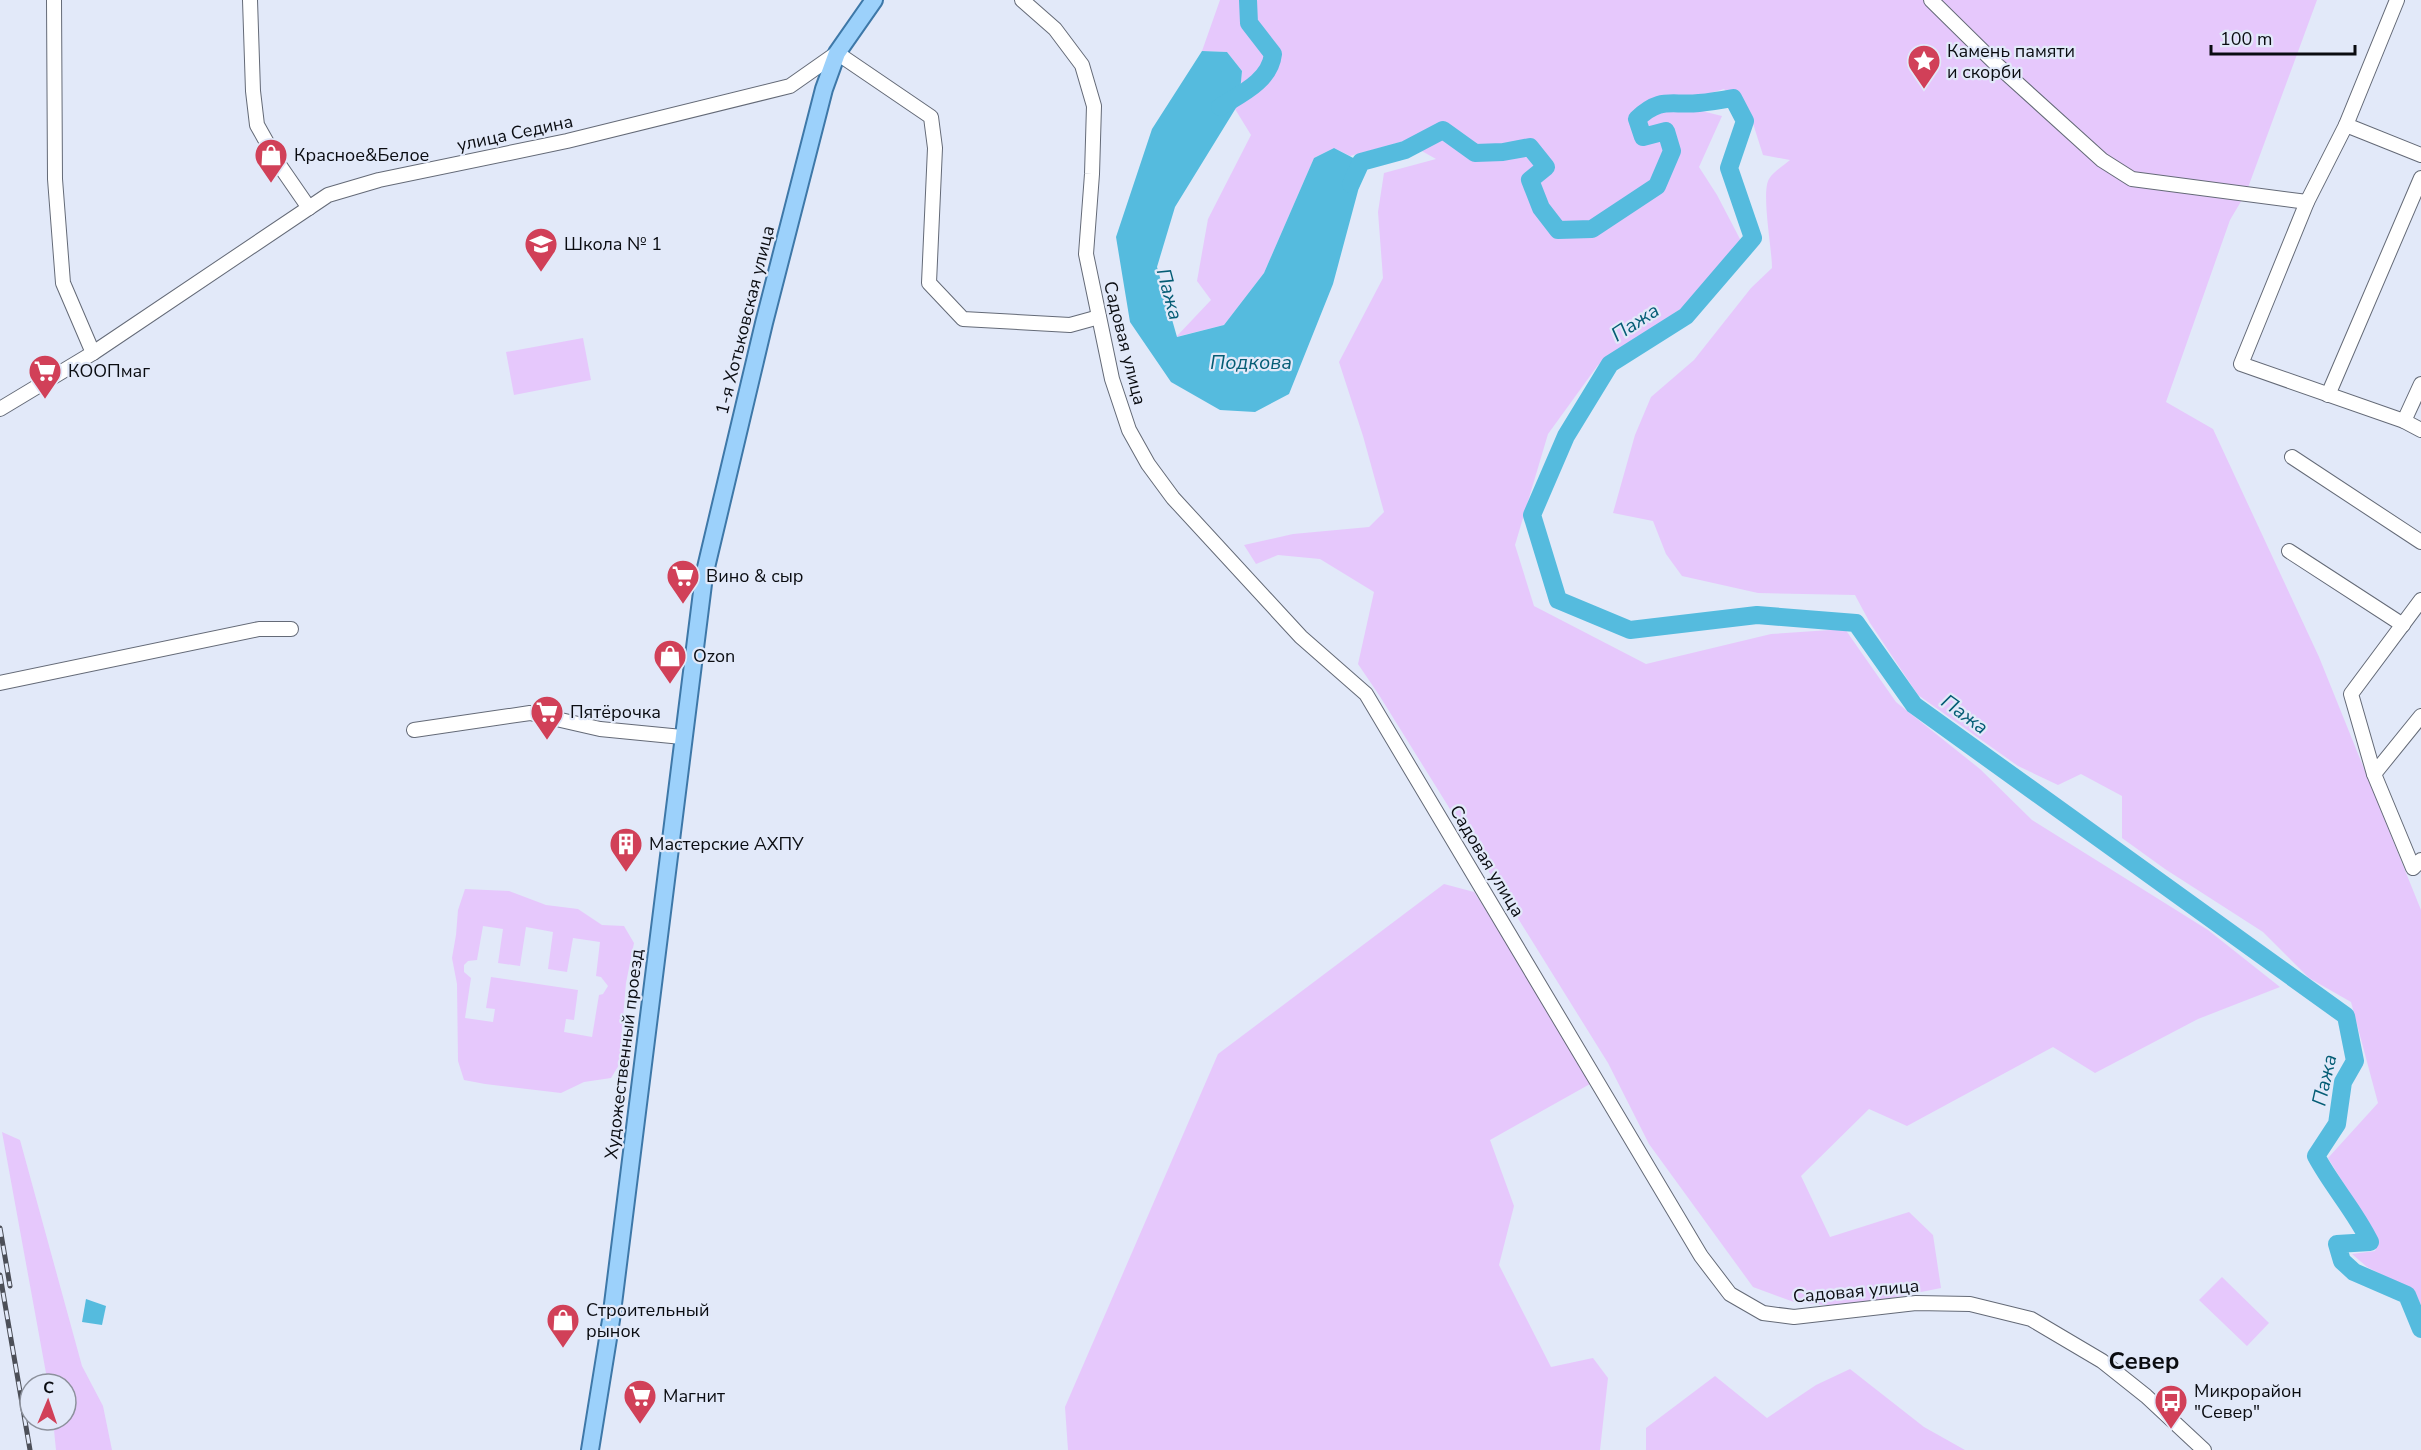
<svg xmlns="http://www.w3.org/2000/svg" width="2421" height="1450" font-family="'Nunito Sans',sans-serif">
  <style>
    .green { fill: #e6c8fc; fill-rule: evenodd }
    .water { fill: #55bbde }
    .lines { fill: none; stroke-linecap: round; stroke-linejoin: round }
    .river { stroke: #55bbde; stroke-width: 18 }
    .minor-casing { stroke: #646a77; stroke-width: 16 }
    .major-casing { stroke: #3e78a8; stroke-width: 20 }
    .minor { stroke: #fff; stroke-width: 14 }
    .major { stroke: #9cd1fb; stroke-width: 16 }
    .rail-casing { stroke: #4c4f58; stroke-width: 5 }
    .rail { stroke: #e2e9f9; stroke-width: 3; stroke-dasharray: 9; stroke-linecap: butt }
    .labels { text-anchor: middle; stroke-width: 4.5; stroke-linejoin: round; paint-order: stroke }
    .poi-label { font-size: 18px; fill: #0a0c11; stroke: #e2e9f9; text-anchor: start }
    .street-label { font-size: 18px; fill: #0a0c11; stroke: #e2e9f9 }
    .water-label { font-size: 20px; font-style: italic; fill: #055d75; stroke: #e2e9f9 }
    .district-label { font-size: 24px; font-weight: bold; fill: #0a0c11; stroke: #e2e9f9 }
  </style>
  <rect width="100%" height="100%" fill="#e2e9f9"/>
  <!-- green -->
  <g class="green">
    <path d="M1220,0h1097l-71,193 -16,27 -64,182 47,27 106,228 102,253v395l-6,-13 -48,-25 -15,-13 23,-3 3,-11 -50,-82 50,-55 -27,-101 -42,-24 -46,-46 -98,-63 -43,-31v-42l-41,-22 -23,11 -40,-19 -100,-71 -48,-72 -15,-28 -97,-2 -76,-17 -16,-22 -13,-33 -40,-8 22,-78 16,-38 43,-37 57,-72 21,-20c0,-20 -11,-75 -3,-89 4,-7 14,-13 21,-19l-27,-5 -13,-41 -26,-25 -50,15 48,12 -23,51 18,28 24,46 -58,66 -85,58 -50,69 -33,111 19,61 112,58 125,-30 74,-5 51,73 84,67 52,51 176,110 72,57 -82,32 -103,54 -42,-26 -146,79 -38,-17 -68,67 29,61 79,-25 24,23 8,53 -95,19 -52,-5 -41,-15 -104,-143 -41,-81 -229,-368 -21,-31 16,-72 -54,-33 -42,-4 -22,9 -12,-19 49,-11 76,-7 15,-15 -21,-76 -24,-74 44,-84 -5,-66 6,-39 52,-14 -32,-18 -54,15 -16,-8 -20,10 -50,115 -40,52 -48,12 35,-37 -14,-19 11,-62 43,-84 -16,-26 4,-6 3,-32 -15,-19 -25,-1z"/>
    <path d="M583,338l8,42 -77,15 -8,-43z"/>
    <path d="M1444,884l30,8 54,82 62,110 -100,56 24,66 -15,59 52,102 42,-9 15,20 -8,72h-532l-3,-43 153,-353z"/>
    <path d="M465,889l44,2 37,14 32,4 24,16 22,1 10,17 -8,40 -7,82 -8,13 -27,4 -23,11 -76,-9 -21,-4 -6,-19 -1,-77 -5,-26 4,-23 2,-25zM483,926l20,3 -5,34 22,3 6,-39 27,5 -5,37 19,3 6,-34 27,4 -4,34 5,1 7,9 -5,8 -4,1 -7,42 -28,-5 2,-13 8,1 4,-30 -87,-13 -5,31 9,1 -2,13 -28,-4 6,-40 -7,-6v-7l4,-4 9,-1z"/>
    <path d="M2,1132l18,8 62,226 21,40 9,44h-56l-3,-30h13v-36h-18z"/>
    <path d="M2222,1277l47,46 -22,23 -48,-46z"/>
    <path d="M1850,1369l74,58 41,23h-319v-22l69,-52 52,42 49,-33z"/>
  </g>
  <!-- water -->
  <g class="water">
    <path d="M1202,51l25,1 15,19 -3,32 -64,104 -18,60 20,70 47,-12 40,-52 50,-115 20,-10 27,14 1,14 -29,108 -44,110 -34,18 -35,-2 -49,-28 -41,-60 -14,-85 36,-108z"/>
    <path d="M86,1299l20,7 -4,19 -20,-3z"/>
  </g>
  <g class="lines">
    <!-- river -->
    <g class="river">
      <path d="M1220,107c21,-13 50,-26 53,-53l-24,-31 -1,-23"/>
      <path d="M1351,184l10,-22 44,-12 38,-20 32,23 28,-1 27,-5 16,20 -16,13 11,28 17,22 34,-1 65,-43 15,-35 -6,-20 -23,6 -6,-18c24,-23 34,-13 62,-16 11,-1 23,-3 34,-5l12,23 -16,47 24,70 -67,78 -76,48 -44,72 -34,79 26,85 72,30 127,-15 99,8 58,82 432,311 9,45 -12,21 -6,42 -21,32c16,30 39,55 54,86l-33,2 5,17 12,11 53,23 14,34"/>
    </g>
    <!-- minor casing -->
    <g class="minor-casing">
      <g id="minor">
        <path d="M54,0l1,179 8,104 30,70"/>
        <path d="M250,0l3,91 4,34 23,41 29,42"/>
        <path d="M1022,0l33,29 27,36 12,41 -2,68 -6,80 26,125 17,51 19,34 25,34 128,139 65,57 335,562 29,38 33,19 31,4 122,-14 54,1 61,15 71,42 44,35 58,54"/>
        <path d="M1931,0l65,64 106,96 30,19 175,23"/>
        <path d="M2346,125l51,-125"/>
        <path d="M2421,155l-75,-30 -39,77 -66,162 163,57 17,-37"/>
        <path d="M2328,395l93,-217"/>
        <path d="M0,409l93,-56 235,-158 51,-15 188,-39 223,-55 47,-33 94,64 4,31 -6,135 34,36 107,6 29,-8"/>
        <path d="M2404,421l17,9"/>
        <path d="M2292,457l129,85"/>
        <path d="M2289,551l114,74"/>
        <path d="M2421,600l-70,94 23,80 39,94 8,-8"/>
        <path d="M0,683l259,-54h32"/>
        <path d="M414,730l116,-17 70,16 82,8"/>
        <path d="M2374,774l47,-58"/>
      </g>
    </g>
    <!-- major casing -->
    <g class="major-casing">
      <path id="major" d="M590,1450l21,-130 93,-744 60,-253 60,-234 13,-36 37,-53"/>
    </g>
    <!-- minor -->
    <use href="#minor" class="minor"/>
    <!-- major -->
    <use href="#major" class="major"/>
    <!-- rail casing -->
    <g class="rail-casing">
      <g id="rail">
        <path d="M0,1228l10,58"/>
        <path d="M0,1275l30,175"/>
      </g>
    </g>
    <!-- rail -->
    <use href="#rail" class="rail"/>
  </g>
  <!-- icons -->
  <defs>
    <g id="sight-pin" transform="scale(1.725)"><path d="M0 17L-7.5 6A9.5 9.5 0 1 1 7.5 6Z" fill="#d14058" stroke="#e2e9f9"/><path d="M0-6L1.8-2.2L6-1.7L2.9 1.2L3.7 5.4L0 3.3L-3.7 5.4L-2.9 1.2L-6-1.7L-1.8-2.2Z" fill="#fff"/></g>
    <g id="shop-pin" transform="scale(1.725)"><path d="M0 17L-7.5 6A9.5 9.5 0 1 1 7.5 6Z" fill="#d14058" stroke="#e2e9f9"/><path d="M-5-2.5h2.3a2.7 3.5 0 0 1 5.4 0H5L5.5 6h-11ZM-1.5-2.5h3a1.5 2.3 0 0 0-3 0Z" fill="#fff"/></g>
    <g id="school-pin" transform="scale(1.725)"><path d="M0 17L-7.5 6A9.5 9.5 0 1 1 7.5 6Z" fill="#d14058" stroke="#e2e9f9"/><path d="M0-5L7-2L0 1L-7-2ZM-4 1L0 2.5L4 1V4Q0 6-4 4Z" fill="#fff"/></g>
    <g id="supermarket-pin" transform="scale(1.725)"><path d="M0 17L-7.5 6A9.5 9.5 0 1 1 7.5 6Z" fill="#d14058" stroke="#e2e9f9"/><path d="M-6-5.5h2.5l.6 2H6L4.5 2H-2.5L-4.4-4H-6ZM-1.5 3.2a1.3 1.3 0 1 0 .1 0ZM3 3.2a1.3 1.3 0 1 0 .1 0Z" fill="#fff"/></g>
    <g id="building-pin" transform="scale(1.725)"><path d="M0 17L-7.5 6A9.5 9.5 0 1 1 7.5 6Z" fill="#d14058" stroke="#e2e9f9"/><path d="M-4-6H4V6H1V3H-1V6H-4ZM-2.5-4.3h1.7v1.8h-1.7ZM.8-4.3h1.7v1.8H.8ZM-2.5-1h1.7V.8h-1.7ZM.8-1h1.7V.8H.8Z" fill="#fff"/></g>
    <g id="bus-pin" transform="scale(1.725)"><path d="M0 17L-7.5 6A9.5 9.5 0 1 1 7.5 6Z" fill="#d14058" stroke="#e2e9f9"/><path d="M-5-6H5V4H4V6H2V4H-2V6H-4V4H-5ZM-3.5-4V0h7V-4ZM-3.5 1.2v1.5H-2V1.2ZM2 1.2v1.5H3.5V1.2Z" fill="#fff"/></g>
  </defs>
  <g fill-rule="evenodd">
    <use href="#sight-pin" x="1924" y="61"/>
    <use href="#shop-pin" x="271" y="155"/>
    <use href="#school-pin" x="541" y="244"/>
    <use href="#supermarket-pin" x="45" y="371"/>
    <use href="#supermarket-pin" x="683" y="576"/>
    <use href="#shop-pin" x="670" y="656"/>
    <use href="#supermarket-pin" x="547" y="712"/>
    <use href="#building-pin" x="626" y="844"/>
    <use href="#shop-pin" x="563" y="1320"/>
    <use href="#supermarket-pin" x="640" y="1396"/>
    <use href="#bus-pin" x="2171" y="1401"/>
  </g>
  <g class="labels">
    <!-- poi labels -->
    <g class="poi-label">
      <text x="1947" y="57">Камень памяти<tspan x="1947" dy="21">и скорби</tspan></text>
      <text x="294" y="161">Красное&amp;Белое</text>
      <text x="564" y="250">Школа № 1</text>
      <text x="68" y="377">КООПмаг</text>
      <text x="706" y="582">Вино &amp; сыр</text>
      <text x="693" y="662">Ozon</text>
      <text x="570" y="718">Пятёрочка</text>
      <text x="649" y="850">Мастерские АХПУ</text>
      <text x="586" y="1316">Строительный<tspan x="586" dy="21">рынок</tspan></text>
      <text x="2194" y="1397">Микрорайон<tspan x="2194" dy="21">"Север"</tspan></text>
      <text x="663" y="1402">Магнит</text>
    </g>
    <!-- street labels -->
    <g class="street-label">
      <text transform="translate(515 133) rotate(-12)" y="6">улица Седина</text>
      <text transform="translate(745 320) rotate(-76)" y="6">1-я Хотьковская улица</text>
      <text transform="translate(1125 343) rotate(76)" y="6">Садовая улица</text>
      <text transform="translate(1487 861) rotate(59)" y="6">Садовая улица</text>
      <text transform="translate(624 1054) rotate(-83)" y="6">Художественный проезд</text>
      <text transform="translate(1856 1291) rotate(-5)" y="6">Садовая улица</text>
    </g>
    <!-- water labels -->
    <g class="water-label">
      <text transform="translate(1170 294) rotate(75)" y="7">Пажа</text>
      <text transform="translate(1635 322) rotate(-33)" y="7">Пажа</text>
      <text x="1251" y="369">Подкова</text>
      <text transform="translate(1965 714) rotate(36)" y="7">Пажа</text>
      <text transform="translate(2324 1080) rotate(-77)" y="7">Пажа</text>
    </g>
    <!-- district labels -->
    <g class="district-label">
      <text x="2144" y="1369">Север</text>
    </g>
  </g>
  <!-- north arrow -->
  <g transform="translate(48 1402) rotate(2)"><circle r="28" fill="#e2e9f9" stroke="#8c919c" stroke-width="1.5"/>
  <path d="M0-4.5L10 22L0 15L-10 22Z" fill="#d14058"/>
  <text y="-9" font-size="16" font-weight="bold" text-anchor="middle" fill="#0a0c11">С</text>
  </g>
  <!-- scale -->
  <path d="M2211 45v9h144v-9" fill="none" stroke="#0a0c11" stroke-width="3"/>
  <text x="2220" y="45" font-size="18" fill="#0a0c11" stroke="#e2e9f9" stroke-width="4.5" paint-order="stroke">100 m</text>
</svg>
